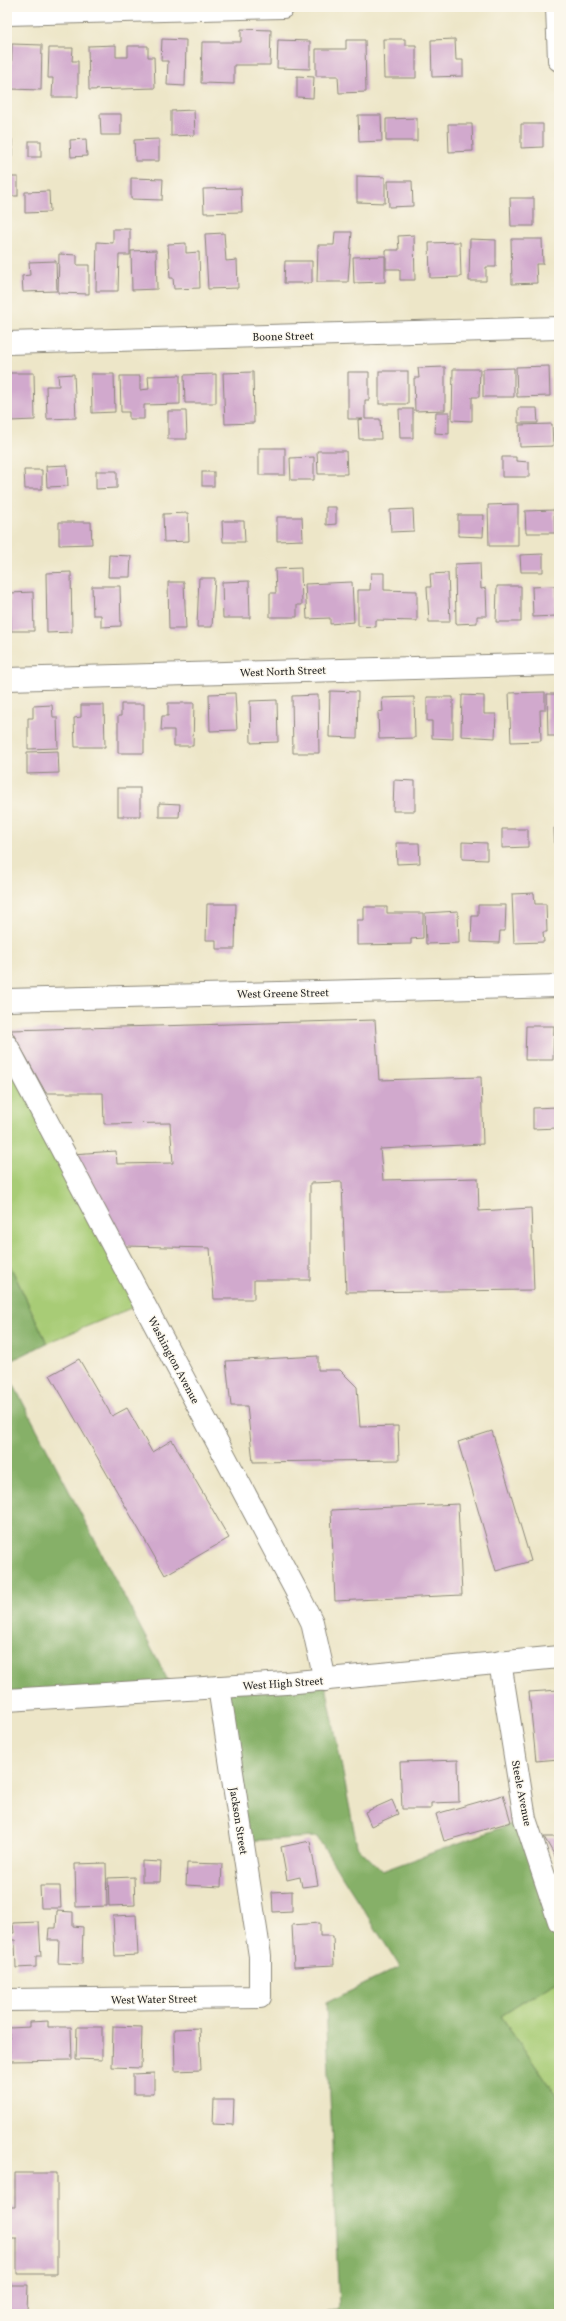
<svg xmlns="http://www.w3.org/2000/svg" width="566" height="2321" font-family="Vollkorn,serif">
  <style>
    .green { fill: #a8cc76; stroke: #6a7c50 }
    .forest { fill: #86b067; stroke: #586e49 }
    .building { fill: #d1a9cd }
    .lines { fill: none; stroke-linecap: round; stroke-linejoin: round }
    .minor-casing { stroke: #8c887a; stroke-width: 24 }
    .minor { stroke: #fff; stroke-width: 22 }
    .labels { text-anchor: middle; stroke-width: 3; stroke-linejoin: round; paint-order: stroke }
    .street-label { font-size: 11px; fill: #2b2b2b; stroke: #fbf7ec }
  </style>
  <rect width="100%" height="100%" fill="#fbf7ec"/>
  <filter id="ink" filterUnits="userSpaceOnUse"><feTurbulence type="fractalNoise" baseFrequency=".025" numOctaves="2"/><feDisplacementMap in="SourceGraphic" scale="8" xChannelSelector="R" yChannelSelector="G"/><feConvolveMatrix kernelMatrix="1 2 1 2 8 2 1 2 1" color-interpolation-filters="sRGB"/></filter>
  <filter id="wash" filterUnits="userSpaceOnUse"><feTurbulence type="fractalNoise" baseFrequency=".012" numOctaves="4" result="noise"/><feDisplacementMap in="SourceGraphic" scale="16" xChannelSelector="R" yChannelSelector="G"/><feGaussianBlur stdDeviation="0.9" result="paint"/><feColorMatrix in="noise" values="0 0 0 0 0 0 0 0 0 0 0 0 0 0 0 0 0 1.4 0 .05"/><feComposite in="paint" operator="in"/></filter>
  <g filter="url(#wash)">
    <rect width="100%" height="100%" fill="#ede6c8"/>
    <!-- green -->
    <g class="green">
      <path d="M7,1046l136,257 -96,40 -40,-84z"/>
      <path d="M559,1979v121l-58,-84z"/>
    </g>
    <!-- forest -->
    <g class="forest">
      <path d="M7,1259l40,84 -40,20z"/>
      <path d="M7,1372l166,318 -166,10z"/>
      <path d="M325,1680l32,166 25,25 143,-52 34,102v58l-58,37 58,84v214h-236l16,-6 -13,-305 74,-36 -83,-130 -75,4 -23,-154z"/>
    </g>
    <g id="blocks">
      <!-- building -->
      <g class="building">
        <path d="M241,29l30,1 -1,35h-36v19l-33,-1 1,-41h39z"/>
        <path d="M162,39l24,1 -1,46 -18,-1 1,-24h-7z"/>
        <path d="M383,39h22v6h11v33h-32z"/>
        <path d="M455,39l1,21h7v16l-31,1 -1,-37z"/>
        <path d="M278,40l32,1v28l-33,-1z"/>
        <path d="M346,40h19l1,52 -27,1 -1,-17h-22v-27h30z"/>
        <path d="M12,44l30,1 -1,45 -30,-1z"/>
        <path d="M116,45v12h12v-11h20v11h6l1,31 -66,2 -1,-44z"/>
        <path d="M49,48h24l-1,13h6v36h-26l1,-19h-5z"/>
        <path d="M7,71h4l-1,17h-3z"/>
        <path d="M297,76l17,1 -1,21 -16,-1z"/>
        <path d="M194,110l1,25 -24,1v-25z"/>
        <path d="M100,114h21v21h-20z"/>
        <path d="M358,115h23l1,26 -23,1z"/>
        <path d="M417,118v23h-31v-22z"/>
        <path d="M448,124h24l1,27 -24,1z"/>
        <path d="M521,124h22v23l-22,1z"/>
        <path d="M7,139h5v18l-5,1z"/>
        <path d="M86,139l1,17 -16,1 -1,-17z"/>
        <path d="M159,139v22h-24l-1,-21z"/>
        <rect x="29" y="141" width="12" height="16"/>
        <path d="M357,176l28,1v26l-28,-1z"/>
        <rect x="7" y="177" width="11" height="19"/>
        <path d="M131,178l32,1 -1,21 -31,-1z"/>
        <path d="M388,181h24l1,25 -24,1z"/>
        <path d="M241,188l1,24 -38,1 -1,-24z"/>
        <path d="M49,191l1,21 -25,1v-21z"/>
        <path d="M510,198h24v28h-23z"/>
        <path d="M113,229h17v26h-11l-1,36h-22l1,-49 16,1z"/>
        <path d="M335,232h17l-4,50h-31l1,-37h16z"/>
        <path d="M224,233l2,28 11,-1 1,28 -30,1 -3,-55z"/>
        <path d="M414,235l1,45h-15v-11h-14v-19h13l-1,-14z"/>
        <path d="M470,239l26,1v27h-10v14h-17z"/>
        <path d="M511,239h31l1,25h-7l1,19 -25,1z"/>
        <path d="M460,242l1,35 -31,1 -1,-35z"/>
        <path d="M186,243v10l13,-1 1,36 -26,1 -1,-11h-3l-2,-34z"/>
        <path d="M156,250l1,39 -25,1 -1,-39z"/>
        <path d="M59,254l18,1v10h12v29l-31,-1z"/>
        <path d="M385,256v26l-31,1 -1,-26z"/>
        <path d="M56,261l1,30 -34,1 -1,-16 8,-1 -1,-13z"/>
        <path d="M285,261h27v22h-28z"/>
        <path d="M549,366l1,30 -33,1 -1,-30z"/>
        <path d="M445,367v43l-30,1 -1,-33h5l-1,-10z"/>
        <path d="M514,368v29h-31v-28z"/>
        <path d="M453,369h27l-1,28h-7v24l-20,-1z"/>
        <rect x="379" y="371" width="29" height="33"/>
        <path d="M253,372l1,51 -29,1 -2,-51z"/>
        <path d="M348,372h21v28h-4v19h15l1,20h-22l-1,-19 5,-1h-15z"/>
        <path d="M9,373h25l1,47 -25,1z"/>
        <path d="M74,374l2,44 -29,1 -1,-33h13l-1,-11z"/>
        <path d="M91,374h23l1,38 -23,1z"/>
        <path d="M216,374v29h-31l-1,-28z"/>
        <path d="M180,375v29l-36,1v14h-15v-7h-8l-1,-36h20v14l9,-1 -1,-13z"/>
        <path d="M518,408h19l1,15h-20z"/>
        <path d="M399,409h14v29h-13z"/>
        <path d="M168,411h18l1,28h-19z"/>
        <path d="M436,412h13v22l-14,-1z"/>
        <path d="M552,424l1,22 -33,1 -1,-22z"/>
        <rect x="259" y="448" width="26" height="27"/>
        <path d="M317,451h29l1,23h-29z"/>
        <path d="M314,457v23h-23l-1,-22z"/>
        <path d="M502,457h14v4l13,1v15h-27z"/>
        <path d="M67,465l1,21 -21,1 -1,-21z"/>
        <path d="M24,470h18v19h-17z"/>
        <path d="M96,471h21v17l-21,1z"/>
        <rect x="202" y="472" width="12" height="14"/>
        <path d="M518,504v42h-29l-1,-41z"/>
        <path d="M326,507h10v17l-10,1z"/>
        <path d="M413,509l1,22 -23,1 -1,-22z"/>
        <path d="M554,510l1,23h-29l-1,-22z"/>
        <path d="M188,513l1,28 -25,1 -1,-28z"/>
        <path d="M458,515h26l-1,22 -25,-1z"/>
        <path d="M277,517h25l1,23 -26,1z"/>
        <path d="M222,521h22l1,21h-22z"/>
        <path d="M59,522h32l1,22 -33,1z"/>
        <path d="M543,554v18h-22l-1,-17z"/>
        <path d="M109,555l22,1 -1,21h-22z"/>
        <path d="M480,563l1,26 5,-1 1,28h-10v7l-21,1 -1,-60z"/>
        <path d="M301,568l1,37h-5v12h-27v-24h6l-1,-24z"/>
        <path d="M71,572l1,60 -25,1 -1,-60z"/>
        <path d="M371,573h13v17l33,1v30l-41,-1v7l-18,-1v-36h12z"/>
        <path d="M448,573l2,49h-21l-2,-35h4l-1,-13z"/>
        <path d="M199,578h16l-3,49h-15z"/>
        <path d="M249,581l1,37h-27l-1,-36z"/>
        <path d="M168,582h16l2,47h-17z"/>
        <path d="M352,582l2,40 -24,2v-6l-23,1 -2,-35z"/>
        <path d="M92,586h28l1,40 -20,1v-12h-8z"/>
        <path d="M497,586h24v36h-25z"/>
        <path d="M555,586l1,30 -23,1 -1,-30z"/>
        <path d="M33,592l1,39h-23l-1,-38z"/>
        <path d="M330,691l28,1 -1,46 -28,-1z"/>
        <path d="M545,692v18h-5l1,31 -30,1 -2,-49z"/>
        <path d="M235,693l2,37 -27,1 -1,-37z"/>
        <path d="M547,694h12v42h-11z"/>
        <path d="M318,695l1,58h-26l-1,-57z"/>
        <path d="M462,695l22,1v18h12l-1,24 -34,-2z"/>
        <path d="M414,697l1,41 -36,1 -1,-27 5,-1 -1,-13z"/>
        <path d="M427,697h26v42l-21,-1v-17h-5z"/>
        <path d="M277,700l1,42 -27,1 -1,-42z"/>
        <path d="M168,703h26l-1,43h-19v-16h-13l1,-14h6z"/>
        <path d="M121,704h23v49h-26v-37h3z"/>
        <path d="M52,705l1,12h4l1,31 -30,1v-31h5v-12z"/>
        <path d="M81,705h23l1,42h-30l-1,-29 7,-1z"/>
        <path d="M58,751l1,22 -32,1v-22z"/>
        <path d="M394,780l21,1v30h-22z"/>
        <rect x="118" y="788" width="22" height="28"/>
        <path d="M159,803l21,1 -1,13h-20z"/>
        <path d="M554,828h5v25h-4z"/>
        <path d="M502,829h26v18l-26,1z"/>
        <path d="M462,842l25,1v17l-25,-1z"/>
        <path d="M396,843h23l1,20 -23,1z"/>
        <path d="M534,893l1,11h11l1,28h-4l1,10 -30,1 -2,-49z"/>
        <path d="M207,904h29l-1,45h-19v-9h-10z"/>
        <path d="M478,905h28l-1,26h-5l-1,12 -28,-1 1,-26h6z"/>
        <path d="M364,907h23v6h36v25l-12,1v5l-54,1v-25h7z"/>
        <path d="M458,911l1,32 -33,1 -1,-31z"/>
        <path d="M375,1020l4,60 102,-3 2,67 -103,5 3,31 95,-2 1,33 52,-3 3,82 -188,2 -4,-110 -32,1v97h-56v19h-40l-4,-51 -85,-2 -53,-92 44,-3 1,13 56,-1 -3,-40 -66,1 -1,-31h-57l-35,-63z"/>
        <path d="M526,1026h28l-1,34h-28z"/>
        <path d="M557,1107l1,21 -25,1v-21z"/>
        <path d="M318,1356v14h22l17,17 3,40 38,-1 1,34 -146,2 -6,-56h-16l-5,-45z"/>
        <path d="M79,1359l33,57 15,-8 25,44 20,-12 57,98 -64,37 -115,-200z"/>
        <path d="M492,1431l39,130 -35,10 -38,-129z"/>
        <path d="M458,1504l4,91 -127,6 -4,-91z"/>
        <path d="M559,1690v69l-23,2 -7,-69z"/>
        <path d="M458,1760l1,42 -28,1v6h-29l-2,-47z"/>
        <path d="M503,1795l8,27 -67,19 -8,-27z"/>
        <path d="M392,1800l6,14 -27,12 -6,-14z"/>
        <path d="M544,1837h15v26z"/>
        <path d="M310,1841l8,44 -16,2 -2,-10 -13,3 -6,-33z"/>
        <path d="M142,1861l19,1 -1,20h-18z"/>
        <path d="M106,1863l1,43 -31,1 -1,-43z"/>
        <path d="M187,1863l35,1 -1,23 -35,-2z"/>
        <path d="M134,1877l1,28 -26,1 -1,-28z"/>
        <path d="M40,1886h20l1,22h-20z"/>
        <path d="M292,1891v20l-19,1 -1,-20z"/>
        <path d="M57,1911l16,1v14l10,1 -1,37 -24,-1 1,-23h-11l1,-12h7z"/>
        <path d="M136,1915l2,40 -23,1 -2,-40z"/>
        <path d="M39,1922l2,34h-5v11l-20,1 -1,-28h-8v-7h7l-1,-10z"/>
        <path d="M320,1923v13h13l1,29 -40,2 -2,-42z"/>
        <path d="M48,2021v6h23l1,33 -62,1 -1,-33 21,-1v-5z"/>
        <path d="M113,2026l29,1 -1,41 -29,-1z"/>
        <path d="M77,2027h25v33l-26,-1z"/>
        <path d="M199,2028l2,42 -26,1 -1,-42z"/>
        <path d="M154,2073v21h-21v-20z"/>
        <path d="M214,2100h20l-1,25 -20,-1z"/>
        <path d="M15,2173h42v101h-40v-36h-10v-31h8z"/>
        <path d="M7,2285h21l-1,27 -20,-1z"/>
      </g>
    </g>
  </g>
  <g filter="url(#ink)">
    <use href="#blocks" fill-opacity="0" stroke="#8c887a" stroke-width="1"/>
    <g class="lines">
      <!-- minor casing -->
      <g class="minor-casing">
        <g id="minor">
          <path d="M557,7l2,53"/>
          <path d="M7,14l276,-7"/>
          <path d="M7,343l552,-15"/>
          <path d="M7,679l552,-15"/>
          <path d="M7,1000l552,-14"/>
          <path d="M7,1046l293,552 12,24 13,58"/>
          <path d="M500,1662l25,157 34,102"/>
          <path d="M7,1700l279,-17 273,-26"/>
          <path d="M7,2000l253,-3v-41l-41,-269"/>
        </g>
      </g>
      <!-- minor -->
      <use href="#minor" class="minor"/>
    </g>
  </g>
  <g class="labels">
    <!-- street labels -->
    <g class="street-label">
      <text transform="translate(283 336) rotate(-1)" y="4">Boone Street</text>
      <text transform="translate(283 671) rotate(-2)" y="4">West North Street</text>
      <text transform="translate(283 993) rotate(-1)" y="4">West Greene Street</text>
      <text transform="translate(174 1360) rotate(62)" y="4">Washington Avenue</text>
      <text transform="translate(283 1683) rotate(-4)" y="4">West High Street</text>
      <text transform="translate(522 1793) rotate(79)" y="4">Steele Avenue</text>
      <text transform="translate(239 1821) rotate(81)" y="4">Jackson Street</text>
      <text transform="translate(154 1999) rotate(-1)" y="4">West Water Street</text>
    </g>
  </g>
  <!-- margin -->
  <rect width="566" height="2321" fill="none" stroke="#fbf7ec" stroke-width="24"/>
</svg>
